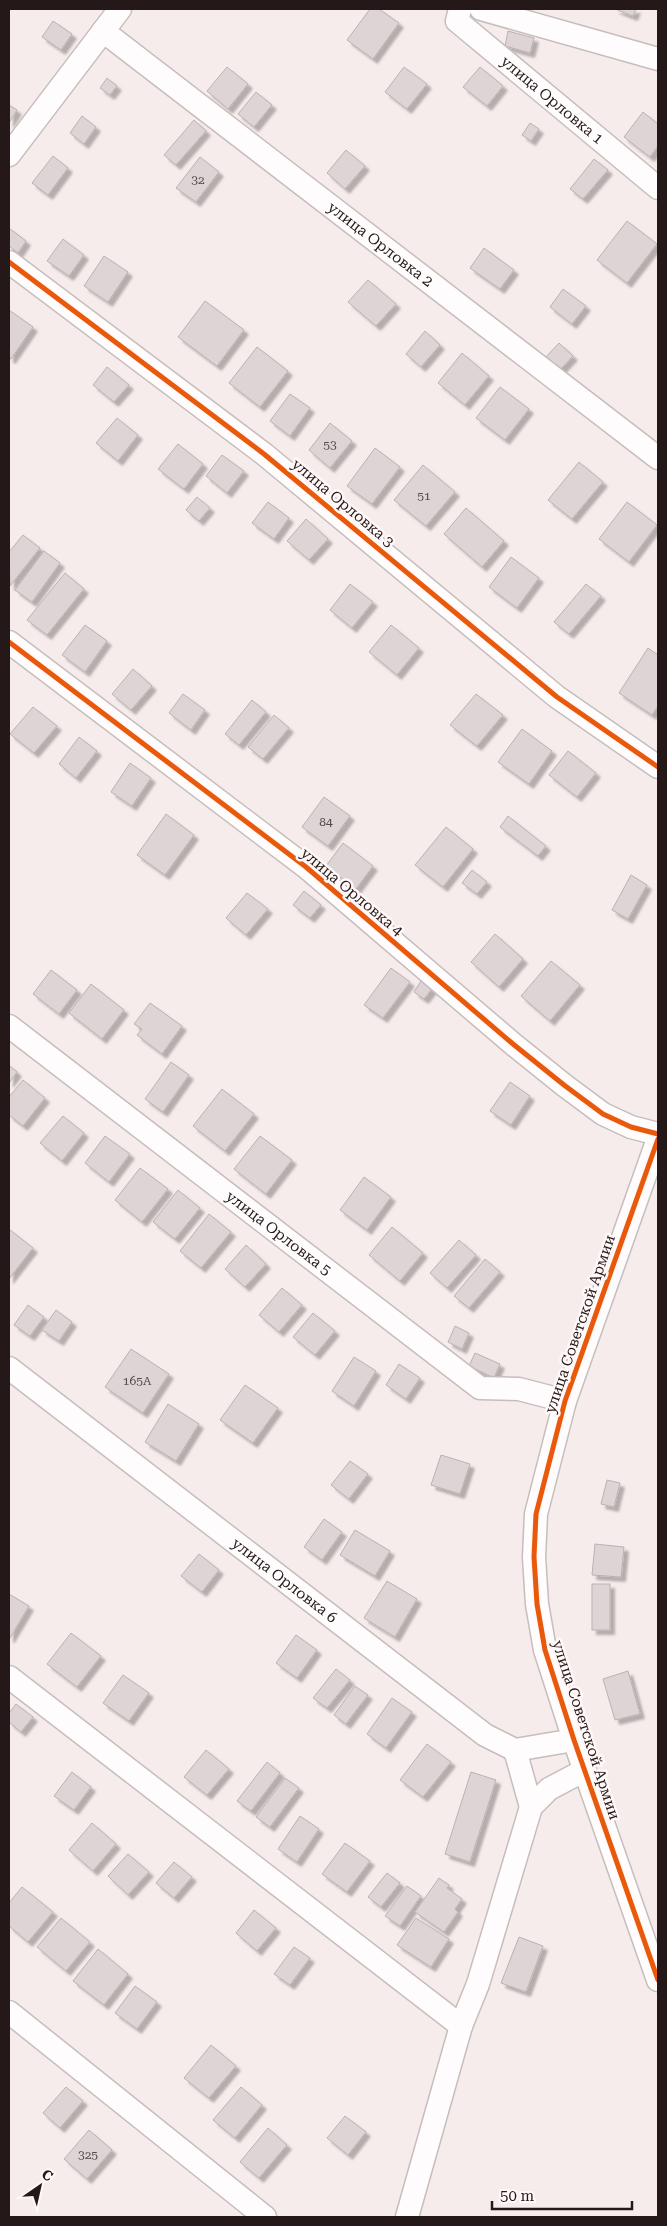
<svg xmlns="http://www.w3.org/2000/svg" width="667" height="2226" font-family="'Roboto Serif',serif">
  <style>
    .building { fill: #ded4d6; stroke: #bab1b2; filter: url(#shadow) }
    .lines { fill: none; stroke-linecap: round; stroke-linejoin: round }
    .minor-casing { stroke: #c7bdbc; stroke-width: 25 }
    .minor { stroke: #fefcfc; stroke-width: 22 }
    .cycleway-casing { stroke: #fff8f8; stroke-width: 8 }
    .cycleway { stroke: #e8590c; stroke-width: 5 }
    .labels { text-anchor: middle; stroke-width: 5; stroke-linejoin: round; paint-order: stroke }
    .number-label { font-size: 12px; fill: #524848 }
    .street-label { font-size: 15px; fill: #241918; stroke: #fff8f8 }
  </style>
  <defs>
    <filter id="shadow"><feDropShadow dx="4.5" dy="4.5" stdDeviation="1" flood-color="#0004"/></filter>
  </defs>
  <rect width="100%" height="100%" fill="#f6eceb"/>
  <!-- building -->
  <g class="building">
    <path d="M370,9h9l20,14 -26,36 -26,-19z"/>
    <path d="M615,9h21l-3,7z"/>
    <path d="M53,21l19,13 -11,16 -19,-13z"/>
    <path d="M508,31l26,7 -4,15 -25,-7z"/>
    <path d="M227,67l21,17 -20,25 -21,-18z"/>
    <path d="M404,67l23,17 -20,25 -22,-17z"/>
    <path d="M480,67l23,19 -16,20 -24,-19z"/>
    <path d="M107,78l10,8 -7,9 -10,-7z"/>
    <path d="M256,92l16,13 -18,22 -16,-13z"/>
    <path d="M9,105l8,5 -8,13z"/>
    <path d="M643,112l15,12v22l-8,11 -26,-20z"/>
    <path d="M82,116l14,11 -12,17 -14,-11z"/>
    <path d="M194,120l12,11 -30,34 -12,-10z"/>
    <path d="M530,123l9,6 -8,12 -9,-6z"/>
    <path d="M346,150l19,16 -20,23 -18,-16z"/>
    <path d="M53,156l15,12 -20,27 -16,-12z"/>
    <path d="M200,157l19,15 -23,30 -20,-14z"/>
    <path d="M594,159l14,11 -25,29 -13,-10z"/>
    <path d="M627,221l30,23 -30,39 -30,-23z"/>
    <path d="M9,228l17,13 -8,12 -9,-7z"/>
    <path d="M63,239l21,16 -15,21 -22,-15z"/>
    <path d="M484,248l30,22 -14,19 -30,-21z"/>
    <path d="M104,256l24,16 -20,30 -24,-16z"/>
    <path d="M368,280l28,24 -20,22 -28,-24z"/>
    <path d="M563,289l23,17 -14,18 -22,-17z"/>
    <path d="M205,301l39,29 -27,36 -39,-29z"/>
    <path d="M9,310l24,17 -22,32 -2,-1z"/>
    <path d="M425,331l15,14 -19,22 -15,-13z"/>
    <path d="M559,343l14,13 -14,15 -14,-13z"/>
    <path d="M257,347l31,24 -28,36 -31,-24z"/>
    <path d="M462,353l27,23 -24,29 -27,-22z"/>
    <path d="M107,367l22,18 -15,17 -21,-17z"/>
    <path d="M500,387l29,22 -24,31 -29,-22z"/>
    <path d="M290,394l20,14 -20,28 -20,-15z"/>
    <path d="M117,418l21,17 -20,26 -22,-18z"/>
    <path d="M330,423l22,18 -22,27 -21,-18z"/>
    <path d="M178,444l25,20 -19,25 -26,-20z"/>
    <path d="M375,448l25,19 -28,37 -25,-18z"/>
    <path d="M222,455l22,16 -17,22 -21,-17z"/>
    <path d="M579,462l24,20 -31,37 -24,-19z"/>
    <path d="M423,465l32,27 -29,34 -32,-26z"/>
    <path d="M197,497l13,11 -11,13 -13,-11z"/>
    <path d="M268,502l21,16 -15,21 -22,-16z"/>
    <path d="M627,502l30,23 -28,37 -30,-23z"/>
    <path d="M466,508l38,33 -22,26 -38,-33z"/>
    <path d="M306,519l22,20 -19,21 -22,-19z"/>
    <path d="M23,535l17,13 -30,38 -1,-34z"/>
    <path d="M44,551l16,12 -28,39 -17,-12z"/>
    <path d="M511,557l28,21 -22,30 -28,-21z"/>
    <path d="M65,573l19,16 -37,46 -20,-15z"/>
    <path d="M350,584l23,18 -21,26 -22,-18z"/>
    <path d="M586,584l15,12 -32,38 -15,-12z"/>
    <path d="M85,625l22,16 -22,31 -23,-17z"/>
    <path d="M391,625l28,23 -22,27 -28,-23z"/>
    <path d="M648,648l10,7v51l-6,9 -33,-22z"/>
    <path d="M133,669l19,17 -21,24 -19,-16z"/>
    <path d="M183,694l22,16 -14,20 -22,-17z"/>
    <path d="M476,694l27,21 -26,31 -27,-21z"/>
    <path d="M252,700l14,12 -27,33 -14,-11z"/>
    <path d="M33,707l24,19 -23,27 -24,-19z"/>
    <path d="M274,715l15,13 -26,31 -15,-12z"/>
    <path d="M522,729l30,22 -23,33 -31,-22z"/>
    <path d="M79,737l18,14 -21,27 -17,-14z"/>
    <path d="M568,751l28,22 -19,24 -28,-22z"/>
    <path d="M130,763l21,15 -19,28 -21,-14z"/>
    <path d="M324,797l26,19 -22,30 -26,-19z"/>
    <path d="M166,814l28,21 -29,40 -28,-20z"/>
    <path d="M508,816l38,30 -8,10 -38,-29z"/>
    <path d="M446,827l27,22 -30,38 -28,-22z"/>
    <path d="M343,843l30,23 -17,23 -30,-23z"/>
    <path d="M472,870l15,12 -10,12 -15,-11z"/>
    <path d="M631,875l16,10 -19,34 -16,-9z"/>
    <path d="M304,891l17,14 -11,13 -17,-13z"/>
    <path d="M247,893l21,16 -22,26 -20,-17z"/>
    <path d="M495,934l28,25 -24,28 -28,-25z"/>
    <path d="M551,961l29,24 -30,36 -29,-25z"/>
    <path d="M391,968l19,14 -27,36 -19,-13z"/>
    <path d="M51,970l26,20 -18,24 -26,-20z"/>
    <path d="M421,981l11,8 -8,10 -10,-7z"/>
    <path d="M91,984l33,26 -22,29 -33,-26z"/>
    <path d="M150,1003l32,23 -20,28 -25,-19 5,-6 -8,-5z"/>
    <path d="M171,1062l18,13 -26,37 -18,-13z"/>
    <path d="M9,1065l8,7 -8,11z"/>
    <path d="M23,1080l22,18 -22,28 -14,-11v-18z"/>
    <path d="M510,1082l20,14 -19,29 -21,-14z"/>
    <path d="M222,1089l32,25 -29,37 -32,-25z"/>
    <path d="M63,1116l21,17 -22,28 -22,-18z"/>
    <path d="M105,1136l25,18 -21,28 -24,-19z"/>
    <path d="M260,1136l32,24 -26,34 -32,-25z"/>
    <path d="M140,1168l28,21 -26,33 -27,-22z"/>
    <path d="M364,1177l27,20 -24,33 -27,-20z"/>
    <path d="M178,1190l22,18 -25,31 -22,-17z"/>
    <path d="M209,1214l22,18 -30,36 -21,-17z"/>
    <path d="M392,1227l31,26 -23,28 -31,-26z"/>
    <path d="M9,1229l24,19 -24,31z"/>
    <path d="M459,1240l17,15 -29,33 -17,-15z"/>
    <path d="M246,1245l20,19 -21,23 -20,-18z"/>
    <path d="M485,1259l15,13 -31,36 -15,-12z"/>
    <path d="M282,1288l20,17 -23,27 -20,-17z"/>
    <path d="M28,1305l16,12 -14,19 -16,-11z"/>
    <path d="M56,1310l16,12 -13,19 -17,-11z"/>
    <path d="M313,1313l22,18 -20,24 -22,-18z"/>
    <path d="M455,1326l14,7 -7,16 -14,-7z"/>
    <path d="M131,1349l38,25 -26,39 -38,-26z"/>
    <path d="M475,1353l25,11 -6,14 -25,-12z"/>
    <path d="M354,1357l22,14 -22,35 -22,-15z"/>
    <path d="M399,1364l21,14 -14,21 -20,-14z"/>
    <path d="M245,1385l33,23 -25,35 -33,-23z"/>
    <path d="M168,1404l31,20 -23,37 -31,-19z"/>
    <path d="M441,1455l29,9 -10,30 -29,-9z"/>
    <path d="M350,1461l18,13 -19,25 -18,-14z"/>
    <path d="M607,1480l13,3 -6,24 -13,-3z"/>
    <path d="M324,1519l18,13 -20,28 -18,-13z"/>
    <path d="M355,1530l35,21 -15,25 -35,-21z"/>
    <path d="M595,1544l29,3 -3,30 -29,-2z"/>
    <path d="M199,1554l20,16 -17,22 -21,-16z"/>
    <path d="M387,1581l30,18 -22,38 -31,-19z"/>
    <rect x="592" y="1584" width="18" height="46"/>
    <path d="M9,1594l20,12 -19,32h-1z"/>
    <path d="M71,1633l30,23 -24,31 -30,-23z"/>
    <path d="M296,1635l21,15 -20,28 -21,-15z"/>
    <path d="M336,1669l14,11 -23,28 -14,-10z"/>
    <path d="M628,1671l12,43 -25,6 -12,-41z"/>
    <path d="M123,1675l26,18 -20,28 -26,-18z"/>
    <path d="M355,1686l13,9 -22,29 -12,-9z"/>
    <path d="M392,1698l20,14 -26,36 -19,-14z"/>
    <path d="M16,1704l17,13 -12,15 -12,-10v-9z"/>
    <path d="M427,1744l24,18 -28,35 -23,-17z"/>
    <path d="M206,1750l23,19 -22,26 -23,-18z"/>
    <path d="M267,1762l13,11 -29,38 -14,-10z"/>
    <path d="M72,1772l19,15 -17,23 -20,-14z"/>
    <path d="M471,1772l25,8 -26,82 -25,-8z"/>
    <path d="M285,1778l14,10 -29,39 -14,-10z"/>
    <path d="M300,1816l19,13 -22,33 -19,-13z"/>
    <path d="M92,1823l24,21 -23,27 -24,-21z"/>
    <path d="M345,1843l25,18 -23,31 -25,-18z"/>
    <path d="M128,1854l21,18 -21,23 -20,-19z"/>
    <path d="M174,1862l18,15 -18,21 -18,-15z"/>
    <path d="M387,1873l13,10 -19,24 -13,-10z"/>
    <path d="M439,1878l10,7 -2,3 15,11 -7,10 3,3 -14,20 -29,-20z"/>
    <path d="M407,1886l14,10 -21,30 -15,-10z"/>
    <path d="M22,1887l31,25 -25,30 -19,-16v-23z"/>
    <path d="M254,1910l22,18 -19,23 -21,-18z"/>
    <path d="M61,1918l29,24 -24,29 -29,-24z"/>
    <path d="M416,1918l33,21 -18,28 -34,-22z"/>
    <path d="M519,1937l24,9 -17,46 -25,-9z"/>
    <path d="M294,1947l16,11 -20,27 -16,-11z"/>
    <path d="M98,1949l30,25 -24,31 -31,-24z"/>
    <path d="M135,1986l22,16 -20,27 -22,-16z"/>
    <path d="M211,2045l25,21 -27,32 -25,-20z"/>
    <path d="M66,2087l17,14 -23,27 -17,-15z"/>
    <path d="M241,2087l21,18 -27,33 -22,-18z"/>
    <path d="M345,2116l21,16 -18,23 -21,-17z"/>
    <path d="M268,2128l19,17 -28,33 -19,-16z"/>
    <path d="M89,2130l23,20 -25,29 -23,-20z"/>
  </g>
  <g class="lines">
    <!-- minor casing -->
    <g class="minor-casing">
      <g id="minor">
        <path id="s1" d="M460,9l-3,12 201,167"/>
        <path d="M481,9l177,50"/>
        <path id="s2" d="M103,31l555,427"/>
        <path d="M9,155l111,-146"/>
        <path d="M9,262l255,192 293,243 101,70"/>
        <path d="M9,642l297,225 207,177 51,41 39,29 28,13 27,7"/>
        <path id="s3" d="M9,1026l471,362 39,1 46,12"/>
        <path d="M658,1139l-93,262 -29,113 -2,43 3,47 8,46 29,90 84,240"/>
        <path id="s4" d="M9,1368l476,367 30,15 59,-10"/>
        <path d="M9,1677l452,349"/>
        <path d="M515,1750l16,57"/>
        <path d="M9,2012l256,205"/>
        <path d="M407,2217l54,-191 17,-42 53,-177 18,-18 36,-19"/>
      </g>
    </g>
    <!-- minor -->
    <use href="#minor" class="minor"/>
    <!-- cycleway casing -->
    <g class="cycleway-casing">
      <g id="cycleway">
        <path d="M9,262l255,192 293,243 101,70"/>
        <path d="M9,642l297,225 207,177 51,41 39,29 28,13 27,7"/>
        <path d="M658,1139l-93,262 -29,113 -2,43 3,47 8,46 29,90 84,240"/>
      </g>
    </g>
    <!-- cycleway -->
    <use href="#cycleway" class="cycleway"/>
  </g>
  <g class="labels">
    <!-- number labels -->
    <g class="number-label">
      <text x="198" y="184">32</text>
      <text x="330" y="449">53</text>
      <text x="424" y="500">51</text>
      <text x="326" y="826">84</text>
      <text x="137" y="1385">165А</text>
      <text x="88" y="2159">325</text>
    </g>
    <!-- street labels -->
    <g class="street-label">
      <text dy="5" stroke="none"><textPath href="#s1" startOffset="136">улица Орловка 1</textPath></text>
      <text dy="5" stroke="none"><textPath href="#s2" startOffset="350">улица Орловка 2</textPath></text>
      <text transform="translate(343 503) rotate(40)" y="5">улица Орловка 3</text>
      <text transform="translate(352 892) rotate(40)" y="5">улица Орловка 4</text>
      <text dy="5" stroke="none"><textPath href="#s3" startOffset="340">улица Орловка 5</textPath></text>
      <text transform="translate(580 1324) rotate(-71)" y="5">улица Советской Армии</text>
      <text dy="5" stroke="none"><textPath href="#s4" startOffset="348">улица Орловка 6</textPath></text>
      <text transform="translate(586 1730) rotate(72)" y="5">улица Советской Армии</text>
    </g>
  </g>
  <!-- border -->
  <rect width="667" height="2226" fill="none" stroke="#241918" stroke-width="20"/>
  <!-- north arrow -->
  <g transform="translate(40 2186) rotate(34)" stroke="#fff8f8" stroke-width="4" paint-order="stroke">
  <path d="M0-4L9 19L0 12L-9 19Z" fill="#241918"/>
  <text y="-8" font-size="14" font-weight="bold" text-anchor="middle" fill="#241918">С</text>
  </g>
  <!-- scale -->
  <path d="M492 2201v8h140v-8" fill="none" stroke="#241918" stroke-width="2.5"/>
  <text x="500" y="2201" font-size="15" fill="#241918" stroke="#fff8f8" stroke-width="4" paint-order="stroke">50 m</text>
</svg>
